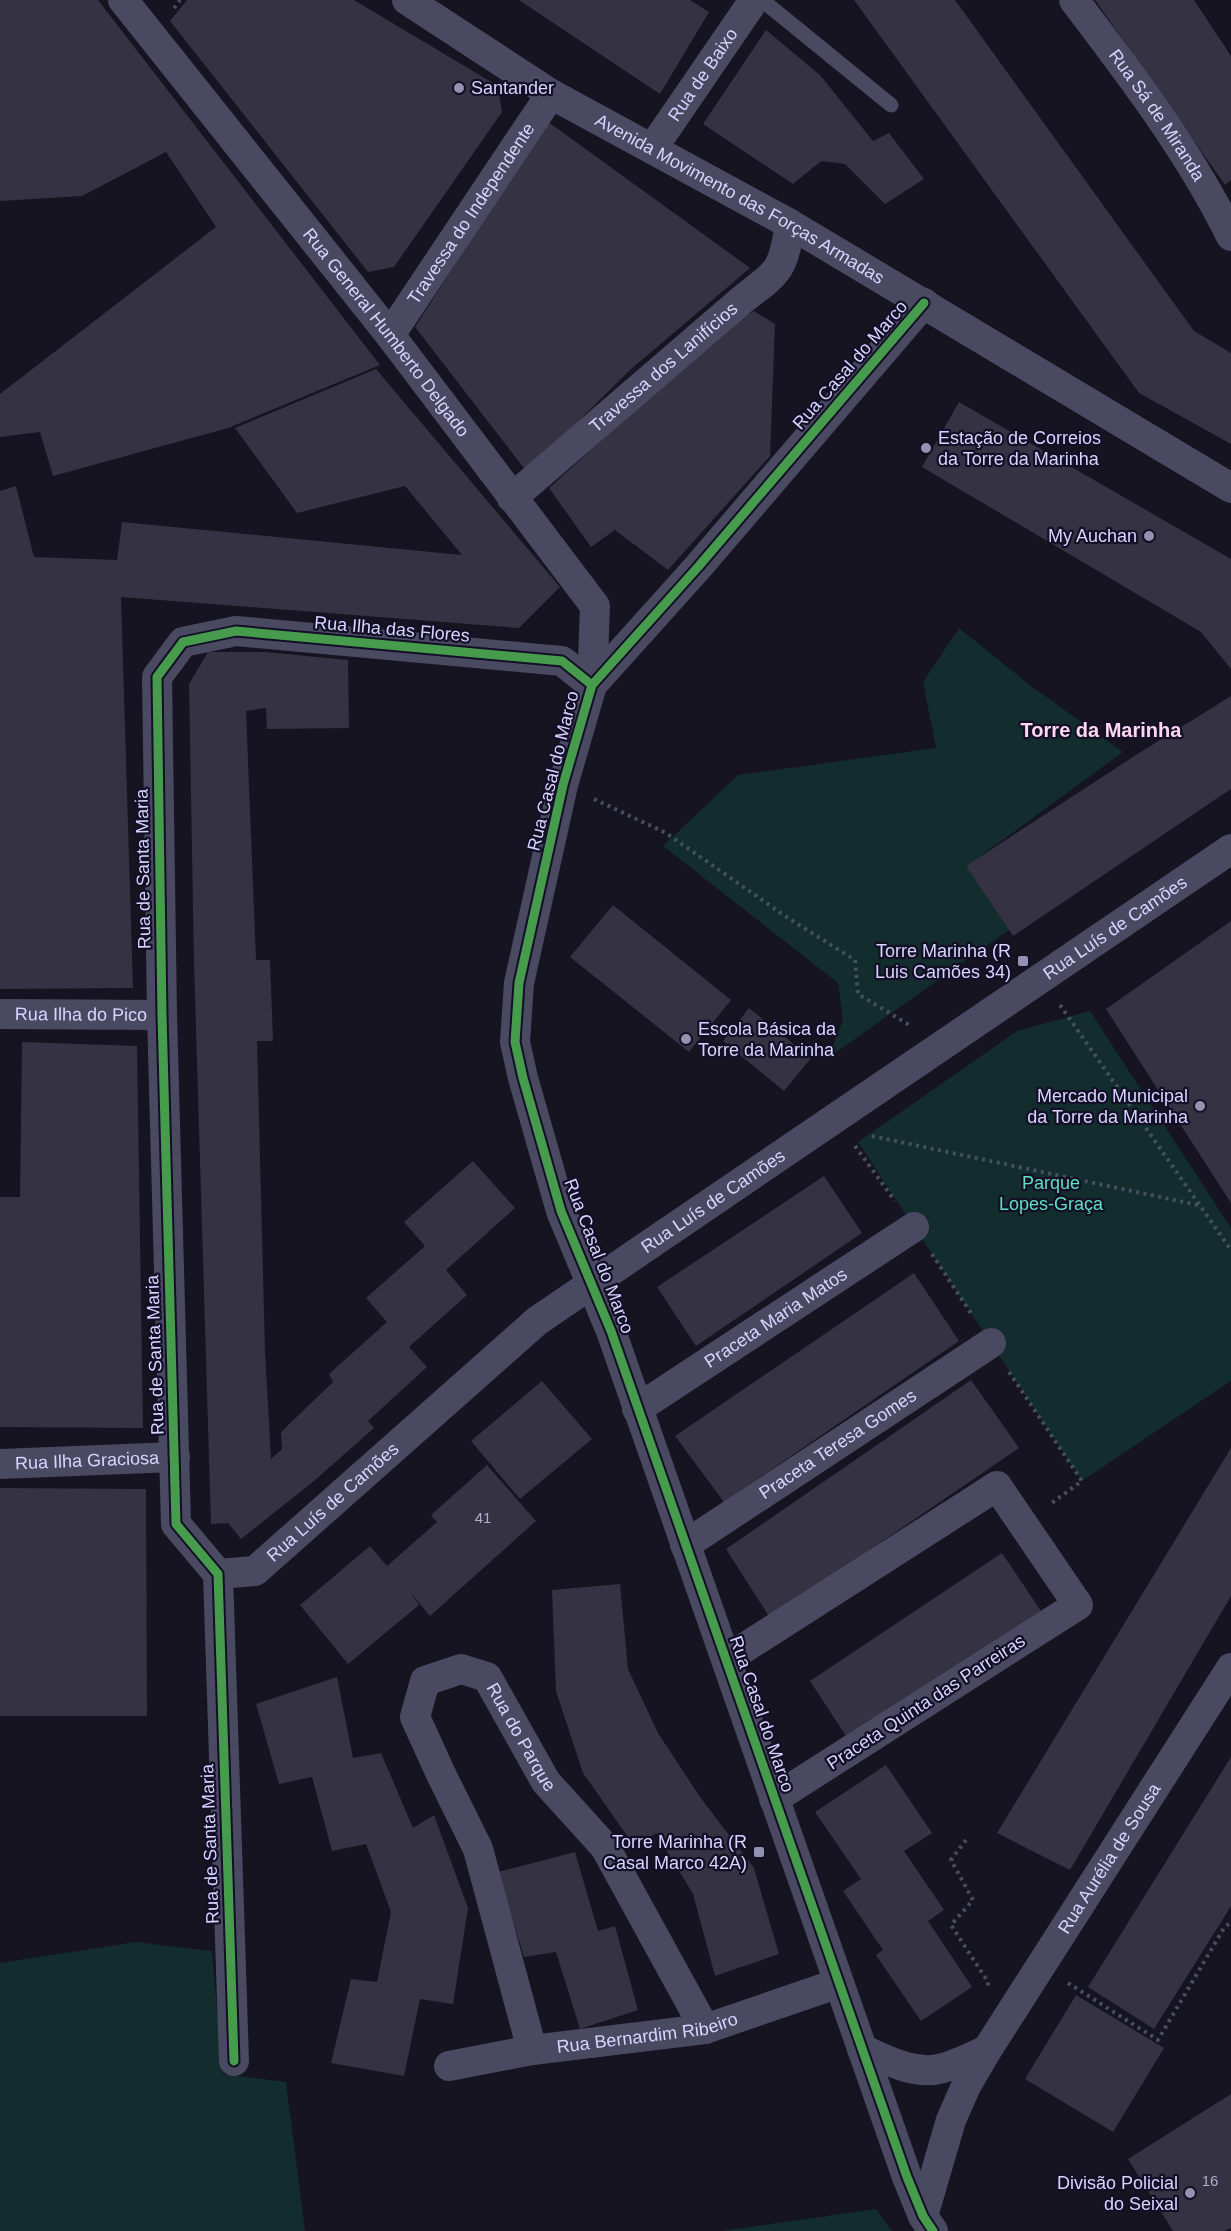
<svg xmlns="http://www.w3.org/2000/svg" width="1231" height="2231" font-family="Arial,sans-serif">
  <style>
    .green { fill: #132c2d }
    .building { fill: #343243 }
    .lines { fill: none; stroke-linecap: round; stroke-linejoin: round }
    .path { stroke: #44505f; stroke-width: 4; stroke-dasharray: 3 4.5; stroke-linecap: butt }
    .lane { stroke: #4a4962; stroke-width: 15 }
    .street { stroke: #4a4962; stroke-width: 30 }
    .cycleway-casing { stroke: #130f26; stroke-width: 13 }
    .cycleway { stroke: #469c4c; stroke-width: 9 }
    .poi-dot { fill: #9591b1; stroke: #130f26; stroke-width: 2 }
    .labels { text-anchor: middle; stroke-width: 4.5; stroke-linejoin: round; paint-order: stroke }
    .number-label { font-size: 15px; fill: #b0acd0 }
    .street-label { font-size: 18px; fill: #d9d4ff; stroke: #130f26 }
    .poi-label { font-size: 18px; fill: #d9d4ff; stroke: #130f26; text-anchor: end }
    .park-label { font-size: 18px; fill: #5fe0c0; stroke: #130f26 }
    .neighbourhood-label { font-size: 20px; font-weight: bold; fill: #ffd6f0; stroke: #130f26 }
  </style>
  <rect width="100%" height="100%" fill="#161421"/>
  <!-- green -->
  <g class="green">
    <path d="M959,628l72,58 92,66 -156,114 42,64 -181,128 15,-38 -5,-37 -175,-137 75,-71 198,-27 -13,-66z"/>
    <path d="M1090,1011l141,217v153l-149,100 -224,-339 159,-111z"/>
    <path d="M136,1942l76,9 11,123 63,8 19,149h-305v-268z"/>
    <path d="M876,2209l16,22h-170z"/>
  </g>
  <!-- building -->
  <g class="building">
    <path d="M0,0h98l282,365 -152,63 -175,48 -13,-44 -40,5v-43l216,-167 -50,-75 -84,44 -82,5z"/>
    <path d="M187,0h167l144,86 4,26 -108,155 -26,5 -198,-251z"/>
    <path d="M519,0h171l19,12 -49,82z"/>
    <path d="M854,0h101l239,331 37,22v91l-92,-51z"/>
    <path d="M1095,0h99l37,56v124l-6,5z"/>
    <path d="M766,30l54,45 53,66 16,-8 35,46 -39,25 -40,-40 -24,-3 -28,23 -90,-60z"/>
    <path d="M547,121l203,147 -120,102 -103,102 -112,-145z"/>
    <path d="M754,311l21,13 -5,132 -102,114 -53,-40 -24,17 -42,-59 181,-164z"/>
    <path d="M376,369l184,218 -41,41 -398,-31 12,391 -133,1v-498l16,-5 18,71 83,3 5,-38 340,33 -57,-69 -108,27 -62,-85z"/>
    <path d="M959,402l272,157v110l-30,-37 -279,-165z"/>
    <path d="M208,652h57l83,8 1,68 -82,1 -1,-21 -20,3 10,249h14l3,81h-16l8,310 6,108 11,-10 -1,-17 52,-50 -4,-8 58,-52 -21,-24 59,-52 -21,-24 69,-61 42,47 -69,62 21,25 -58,52 18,20 -59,54 6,7 -60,53 -73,58 -13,-16 -17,1 -17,-561 -5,-279z"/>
    <path d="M1231,696v93l-218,147 -47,-70 170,-111z"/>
    <path d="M613,905l118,95 -42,52 -119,-95z"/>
    <path d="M1231,921v282l-125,-194z"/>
    <path d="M749,1008l62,50 -27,33 -61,-50z"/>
    <path d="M22,1042l115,4 6,382 -143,-1v-230h20z"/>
    <path d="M824,1176l38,57 -166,113 -39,-59z"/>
    <path d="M914,1273l45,68 -235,161 -49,-66z"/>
    <path d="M971,1380l48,68 -249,170 -44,-69z"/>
    <path d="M542,1381l50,58 -72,60 -49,-58z"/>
    <path d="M1231,1448v148l-161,274 -73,-37z"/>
    <path d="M487,1465l49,56 -106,95 -20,-24 9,13 -71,59 -48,-59 70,-59 17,20 50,-44 -6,-7z"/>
    <path d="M0,1488l146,1 1,227h-147z"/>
    <path d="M1002,1553l39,58 -193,128 -38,-58z"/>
    <path d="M620,1584l8,85 30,64 42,64 54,71 25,86 -64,22 -22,-82 -37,-61 -21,14 -52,-74 -27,-82 -4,-101z"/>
    <path d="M337,1677l16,81 28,-5 32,75 21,-13 34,93 -15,96 -33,-5 -16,77 -73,-13 20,-84 26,3 14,-70 -25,-68 -34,7 -20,-74 -33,7 -23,-80z"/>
    <path d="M1231,1757v149l-77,123 -66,-42z"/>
    <path d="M886,1765l46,68 -28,18 40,59 -16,11 44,66 -51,34 -45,-66 7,-5 -40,-59 18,-12 -46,-67z"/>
    <path d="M575,1852l23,79 17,-5 23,84 -58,19 -24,-77 -32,5 -26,-85z"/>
    <path d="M1076,1995l88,53 -51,84 -88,-53z"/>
    <path d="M1231,2094v134l-6,3h-52l-45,-72z"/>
  </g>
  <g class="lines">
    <!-- path -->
    <g class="path">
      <path d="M174,8l6,-8"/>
      <path d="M594,799l72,34 122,85 67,42 3,34 53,32"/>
      <path d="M1060,1005l171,245"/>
      <path d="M872,1136l326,69"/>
      <path d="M855,1146l40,55"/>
      <path d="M932,1254l40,61"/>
      <path d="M1009,1372l73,109 -33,24"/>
      <path d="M966,1840l-15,20 22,40 -22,25 37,57v4"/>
      <path d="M1068,1983l90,57 66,-112 7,-6"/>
    </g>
    <!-- lane -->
    <path class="lane" d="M762,0l129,105"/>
    <!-- street -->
    <g class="street">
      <path id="s1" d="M123,0l267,335 205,271 -3,79"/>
      <path id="s2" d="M407,0l144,94 239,130 441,264"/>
      <path id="s3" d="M1074,0c57,75 115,151 157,236"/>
      <path id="s4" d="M652,149l102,-149"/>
      <path d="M924,303l-226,264 -106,118 -29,100 -44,198 -4,59 8,36 38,133 50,120 296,846 16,39 10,15"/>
      <path id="s5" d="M390,335l161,-241"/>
      <path id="s6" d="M512,498l231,-199c36,-28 40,-28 47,-75"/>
      <path id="s7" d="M0,1014l162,1"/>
      <path id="s8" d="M637,1409l277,-182"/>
      <path id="s9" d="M0,1464l175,-7"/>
      <path id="s10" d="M685,1545l306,-202"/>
      <path id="s11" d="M218,1574l37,-3 282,-250 694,-472"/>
      <path d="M727,1659l270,-173 81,119 -304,194"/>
      <path d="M862,2049c24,11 54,27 81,19 15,-4 30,-12 44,-18"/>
      <path id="s12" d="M532,2050l-54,-201 -38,-77 -25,-55 10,-36 36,-12 26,8 59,105 59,65 100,182"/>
      <path d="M234,2061l-16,-487 -42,-50 -14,-509 -5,-338 26,-35 53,-11 326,30 30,24"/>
      <path id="s13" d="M449,2066l83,-16 173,-21 134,-46"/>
      <path id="s14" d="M923,2216l28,-96 15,-34 21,-36 244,-382"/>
    </g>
    <!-- cycleway casing -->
    <g class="cycleway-casing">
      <g id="cycleway">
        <path d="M924,303l-226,264 -106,118 -29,100 -44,198 -4,59 8,36 38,133 50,120 296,846 16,39 10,15"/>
        <path d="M234,2061l-16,-487 -42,-50 -14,-509 -5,-338 26,-35 53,-11 326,30 30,24"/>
      </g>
    </g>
    <!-- cycleway -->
    <use href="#cycleway" class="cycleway"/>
  </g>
  <!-- markers -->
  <g class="poi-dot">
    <circle cx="459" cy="88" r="6"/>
    <circle cx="926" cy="448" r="6"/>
    <circle cx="1149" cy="536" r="6"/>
    <rect x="1017" y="955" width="12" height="12" rx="3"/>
    <circle cx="686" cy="1039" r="6"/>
    <circle cx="1200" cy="1106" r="6"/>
    <rect x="753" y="1846" width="12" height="12" rx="3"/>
    <circle cx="1190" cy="2193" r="6"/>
  </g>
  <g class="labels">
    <!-- number labels -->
    <g class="number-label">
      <text x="483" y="1523">41</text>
      <text x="1210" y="2186">16</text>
    </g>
    <!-- street labels -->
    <g class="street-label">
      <text dy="6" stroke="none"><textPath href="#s4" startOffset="90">Rua de Baixo</textPath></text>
      <text dy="6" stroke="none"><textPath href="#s3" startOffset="142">Rua Sá de Miranda</textPath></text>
      <text dy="6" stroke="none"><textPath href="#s2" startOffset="388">Avenida Movimento das Forças Armadas</textPath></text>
      <text dy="6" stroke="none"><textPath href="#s5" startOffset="146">Travessa do Independente</textPath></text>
      <text dy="6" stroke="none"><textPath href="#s1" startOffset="424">Rua General Humberto Delgado</textPath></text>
      <text transform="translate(850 365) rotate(-49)" y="6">Rua Casal do Marco</text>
      <text dy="6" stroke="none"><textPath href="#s6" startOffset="200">Travessa dos Lanifícios</textPath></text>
      <text transform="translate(392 629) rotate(5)" y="6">Rua Ilha das Flores</text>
      <text transform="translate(553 771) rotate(-76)" y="6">Rua Casal do Marco</text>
      <text transform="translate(143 869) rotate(-91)" y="6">Rua de Santa Maria</text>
      <text dy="6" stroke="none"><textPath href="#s11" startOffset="1113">Rua Luís de Camões</textPath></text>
      <text dy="6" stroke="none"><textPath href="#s7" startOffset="81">Rua Ilha do Pico</textPath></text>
      <text dy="6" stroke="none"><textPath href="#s11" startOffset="627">Rua Luís de Camões</textPath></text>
      <text transform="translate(599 1256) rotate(69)" y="6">Rua Casal do Marco</text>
      <text dy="6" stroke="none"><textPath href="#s8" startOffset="166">Praceta Maria Matos</textPath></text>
      <text transform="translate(155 1355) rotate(-92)" y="6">Rua de Santa Maria</text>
      <text dy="6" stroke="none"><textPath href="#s10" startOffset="183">Praceta Teresa Gomes</textPath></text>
      <text dy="6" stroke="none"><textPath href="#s9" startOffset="87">Rua Ilha Graciosa</textPath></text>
      <text dy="6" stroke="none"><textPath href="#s11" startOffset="141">Rua Luís de Camões</textPath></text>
      <text transform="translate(926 1702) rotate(-33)" y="6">Praceta Quinta das Parreiras</text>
      <text transform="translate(762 1714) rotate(71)" y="6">Rua Casal do Marco</text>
      <text dy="6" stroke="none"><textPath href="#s12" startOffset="526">Rua do Parque</textPath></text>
      <text transform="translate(210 1844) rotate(-92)" y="6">Rua de Santa Maria</text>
      <text dy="6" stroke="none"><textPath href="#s14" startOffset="406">Rua Aurélia de Sousa</textPath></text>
      <text dy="6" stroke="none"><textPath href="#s13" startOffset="201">Rua Bernardim Ribeiro</textPath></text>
    </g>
    <!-- poi labels -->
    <g class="poi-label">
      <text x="471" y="94" text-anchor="start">Santander</text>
      <text x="938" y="444" text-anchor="start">Estação de Correios<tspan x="938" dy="21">da Torre da Marinha</tspan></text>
      <text x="1137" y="542">My Auchan</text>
      <text x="1011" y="957">Torre Marinha (R<tspan x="1011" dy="21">Luis Camões 34)</tspan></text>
      <text x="698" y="1035" text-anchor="start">Escola Básica da<tspan x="698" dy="21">Torre da Marinha</tspan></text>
      <text x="1188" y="1102">Mercado Municipal<tspan x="1188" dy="21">da Torre da Marinha</tspan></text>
      <text x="747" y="1848">Torre Marinha (R<tspan x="747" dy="21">Casal Marco 42A)</tspan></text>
      <text x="1178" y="2189">Divisão Policial<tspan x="1178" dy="21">do Seixal</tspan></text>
    </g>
    <!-- park labels -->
    <g class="park-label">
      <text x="1051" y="1189">Parque<tspan x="1051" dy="21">Lopes-Graça</tspan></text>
    </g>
    <!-- neighbourhood labels -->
    <g class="neighbourhood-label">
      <text x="1101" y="737">Torre da Marinha</text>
    </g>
  </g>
</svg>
